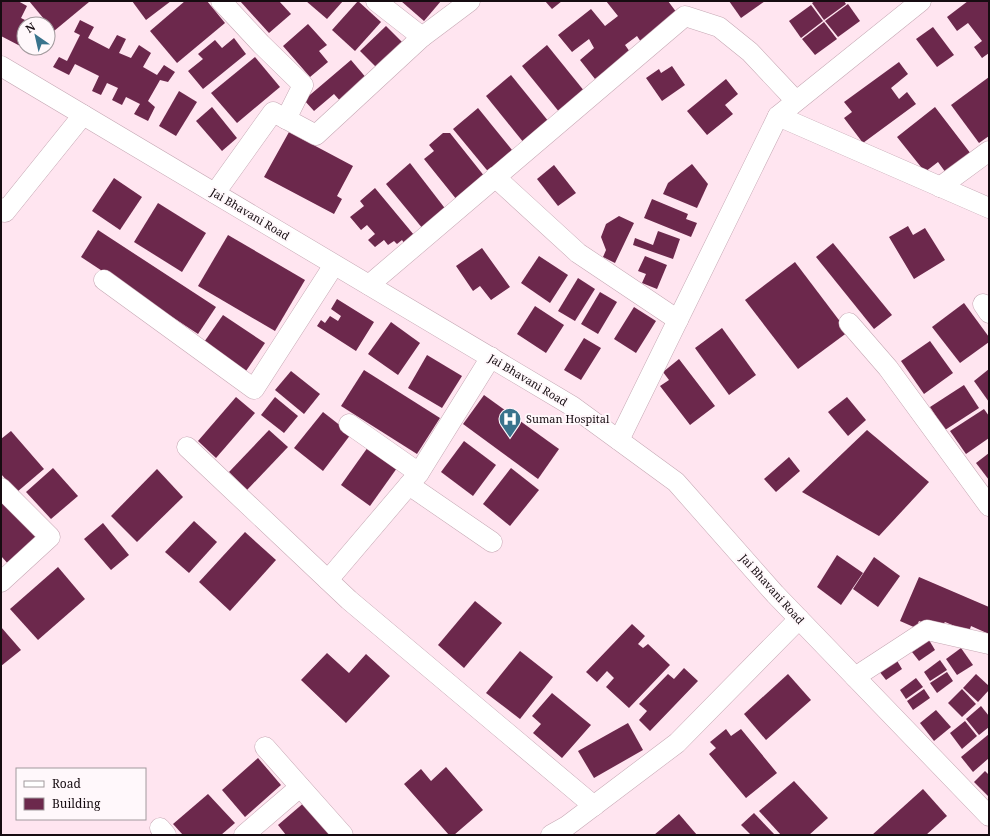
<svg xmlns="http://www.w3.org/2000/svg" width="990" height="836" font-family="'Noto Serif',serif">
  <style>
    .building { fill: #6c284c }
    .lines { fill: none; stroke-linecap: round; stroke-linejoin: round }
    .minor-casing { stroke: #c6a8b4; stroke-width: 21 }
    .minor { stroke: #fff; stroke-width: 20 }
    .labels { text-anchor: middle; stroke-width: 4; stroke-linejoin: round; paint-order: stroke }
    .street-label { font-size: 11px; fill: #160c11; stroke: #fff8fb }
    .poi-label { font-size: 11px; fill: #160c11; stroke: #fff8fb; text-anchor: start }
  </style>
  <rect width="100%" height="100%" fill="#ffe5f0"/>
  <!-- building -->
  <g class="building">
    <path d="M1,1h17l9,5 -6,12 12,6h-9v24l-23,-12z"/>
    <path d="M29,1h59l1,1 -35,29z"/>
    <path d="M132,1h39l-25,19z"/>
    <path d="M185,1h22l18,22 -48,40 -27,-32z"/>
    <path d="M240,1h39l12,13 -22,19z"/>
    <path d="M306,1h37l-16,18z"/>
    <path d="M358,1l23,21 -26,29 -23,-21z"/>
    <path d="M401,1h40l-17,20z"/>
    <path d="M545,1h17l-10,8z"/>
    <path d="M606,1h62l9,12 -36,29 -4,-6 -12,9 5,7 -35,27 -15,-19 14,-12 -5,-9 -17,13 -14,-17 33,-26 14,17 13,-10z"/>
    <path d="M729,1h36l-24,17z"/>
    <path d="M815,1h29l2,3 -22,16 -12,-17z"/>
    <path d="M968,1h21v52l-7,5 -8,-11 8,-6 -14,-18 -11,8 -10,-14z"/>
    <path d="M848,4l12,17 -22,16 -13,-16z"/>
    <path d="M811,5l12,16 -22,17 -12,-17z"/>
    <path d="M80,20l14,7 -6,11 21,11 8,-14 9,4 -7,14 12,5 8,-13 12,8 -8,14 14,8 7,-10 11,7 -7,10 -8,-2 -12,21 7,6 -7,14 -14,-7 6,-10 -14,-7 -4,8 -10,-5 6,-12 -11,-5 -6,12 -9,-4 7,-15 -24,-12 -6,11 -16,-8 6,-10 8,4 13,-26 -6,-3z"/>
    <path d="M824,22l13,17 -22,16 -13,-16z"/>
    <path d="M308,24l19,21 -8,6 9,11 -18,15 -27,-31z"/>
    <path d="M386,26l19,19 -26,25 -19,-19z"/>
    <path d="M933,27l21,28 -17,12 -21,-28z"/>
    <path d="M234,38l12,16 -43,35 -15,-18 15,-12 -5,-5 17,-14 7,8z"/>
    <path d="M547,45l38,47 -25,21 -38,-47z"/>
    <path d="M255,57l25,30 -43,36 -26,-30z"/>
    <path d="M351,60l17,20 -26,23 -8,-9 -20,17 -10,-11z"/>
    <path d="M899,62l9,12 -17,14 8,11 8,-7 9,12 -53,39 -19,-25 8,-6 -8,-10z"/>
    <path d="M672,66l13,19 -23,16 -16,-23 13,-9 2,4z"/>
    <path d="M511,75l38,47 -25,21 -38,-47z"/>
    <path d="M989,77v59l-10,7 -28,-38z"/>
    <path d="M726,79l12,15 -13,11 8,9 -26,21 -20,-24z"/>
    <path d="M179,91l18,11 -21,34 -17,-10z"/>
    <path d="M212,107l25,31 -15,13 -26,-30z"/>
    <path d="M935,107l36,47 -25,19 -8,-11 -13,10 -28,-35z"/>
    <path d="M478,108l38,47 -25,20 -38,-46z"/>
    <path d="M289,132l64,34 -16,30 5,3 -8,15 -70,-37z"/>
    <path d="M443,133h7l35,44 -28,23 -33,-41 10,-8 -5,-6z"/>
    <path d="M410,163l37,48 -24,18 -37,-45z"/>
    <path d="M692,164l16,20 -11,24 -34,-14 5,-11z"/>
    <path d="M554,165l22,28 -18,13 -21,-27z"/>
    <path d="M114,178l28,19 -22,33 -28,-19z"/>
    <path d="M375,188l39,47 -10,8 -2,-3 -5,4 -3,-3 -6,4 -4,-5 -9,7 -7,-7 7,-6 -8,-9 -6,5 -11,-13 14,-11 -4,-5z"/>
    <path d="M652,199l36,15 -2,5 11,4 -6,14 -47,-19z"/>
    <path d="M158,203l48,30 -24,39 -48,-30z"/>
    <path d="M619,216l15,7 -19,40 -12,-6 3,-7 -5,-13 5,-13z"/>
    <path d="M908,226l5,9 12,-7 20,32 -31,19 -25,-42z"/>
    <path d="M98,230l118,77 -18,27 -117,-77z"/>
    <path d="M658,231l22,8 -7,20 -40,-14 2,-7 18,7z"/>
    <path d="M228,235l77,45 -30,51 -77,-45z"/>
    <path d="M833,243l59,72 -18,14 -58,-72z"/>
    <path d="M482,248l28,39 -19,13 -11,-14 -7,5 -17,-25z"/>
    <path d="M539,256l29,19 -18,28 -29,-20z"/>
    <path d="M645,256l22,9 -10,24 -15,-6 4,-9 -8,-3z"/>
    <path d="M795,262l53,70 -50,37 -53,-69z"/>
    <path d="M578,278l17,11 -20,32 -17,-10z"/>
    <path d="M600,292l17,10 -19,32 -17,-10z"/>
    <path d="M337,299l37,23 -18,29 -39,-25 4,-6 4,3 5,-7 8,5 3,-5 -10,-7z"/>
    <path d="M964,303l25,34v5l-29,21 -28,-36z"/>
    <path d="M535,306l29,19 -18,28 -29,-19z"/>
    <path d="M634,307l22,14 -20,32 -22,-14z"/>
    <path d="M223,315l42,28 -21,31 -42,-29z"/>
    <path d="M391,322l29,21 -22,32 -30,-21z"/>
    <path d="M722,328l34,47 -27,20 -34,-47z"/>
    <path d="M584,338l17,10 -20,32 -17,-10z"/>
    <path d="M930,341l23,32 -29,21 -23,-33z"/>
    <path d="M427,355l35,21 -20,32 -34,-20z"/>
    <path d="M679,359l36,47 -25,19 -30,-39 9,-6 -6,-8z"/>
    <path d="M989,369v33l-15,-21z"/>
    <path d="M364,370l76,48 -23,36 -76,-48z"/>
    <path d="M291,371l29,23 -16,20 -29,-24z"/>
    <path d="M964,385l15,23 -34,22 -15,-23z"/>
    <path d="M484,395l75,54 -21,30 -75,-55z"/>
    <path d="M236,397l19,16 -39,45 -18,-17z"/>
    <path d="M275,397l23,19 -14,17 -23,-18z"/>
    <path d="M847,397l19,23 -18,16 -20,-24z"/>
    <path d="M984,409l5,7v22l-23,16 -16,-23z"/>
    <path d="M323,412l28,22 -28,37 -29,-23z"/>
    <path d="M269,430l19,17 -41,43 -18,-18z"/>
    <path d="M867,430l62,52 -50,54 -77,-44z"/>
    <path d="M11,431l33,38 -27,23 -16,-18v-35z"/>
    <path d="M464,441l32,24 -23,31 -32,-24z"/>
    <path d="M368,447l29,21 -27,38 -29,-21z"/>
    <path d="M989,453v27l-13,-17z"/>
    <path d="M789,457l11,14 -24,21 -12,-13z"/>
    <path d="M53,468l25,28 -27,23 -25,-27z"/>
    <path d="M511,468l28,22 -29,36 -27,-22z"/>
    <path d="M157,469l26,28 -46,45 -26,-26z"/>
    <path d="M1,497l39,42 -30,27 -9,-10z"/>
    <path d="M194,521l23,21 -28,31 -24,-21z"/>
    <path d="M103,523l26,32 -18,15 -27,-31z"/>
    <path d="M245,532l31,28 -46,51 -31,-29z"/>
    <path d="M837,555l26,18 -22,32 -24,-18z"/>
    <path d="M874,557l26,19 -22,31 -25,-18z"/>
    <path d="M58,567l27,32 -47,41 -28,-31z"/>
    <path d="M919,577l70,30v27l-18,-8 -2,6 -24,-10 -6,7 -20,-8 -3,7 -16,-7z"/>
    <path d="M475,601l27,22 -38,45 -26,-23z"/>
    <path d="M632,624l13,12 -7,8 5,4 5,-4 22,21 -41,43 -23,-21 8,-9 -7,-7 -10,11 -11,-10z"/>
    <path d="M1,627l20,23 -20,16z"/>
    <path d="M929,640l6,10 -16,11 -7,-9z"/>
    <path d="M961,648l12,17 -16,10 -11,-16z"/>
    <path d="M520,651l33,26 -33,42 -34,-26z"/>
    <path d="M327,653l22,20 17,-19 24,22 -44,47 -45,-43z"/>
    <path d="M896,659l6,10 -16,11 -7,-9z"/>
    <path d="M940,660l7,10 -17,11 -6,-9z"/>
    <path d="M684,668l14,13 -48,50 -11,-11 8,-9 -8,-7 29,-30 6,5z"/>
    <path d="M947,672l6,9 -16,12 -7,-10z"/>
    <path d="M788,674l23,26 -45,40 -22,-26z"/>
    <path d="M976,674l13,12v4l-11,12 -15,-14z"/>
    <path d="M916,678l7,9 -17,12 -6,-9z"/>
    <path d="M924,689l6,9 -17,12 -6,-9z"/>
    <path d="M962,689l14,15 -14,13 -14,-14z"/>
    <path d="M552,693l39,32 -29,33 -29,-25 8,-9 -9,-8z"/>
    <path d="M981,706l8,10v11l-10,8 -13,-16z"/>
    <path d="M936,710l15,17 -17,14 -14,-18z"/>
    <path d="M965,721l12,15 -15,13 -12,-16z"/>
    <path d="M628,723l15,27 -49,28 -16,-27z"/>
    <path d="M726,729l5,7 10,-7 36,44 -31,25 -37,-44 7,-6 -6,-6z"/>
    <path d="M989,734v24l-16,14 -12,-15z"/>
    <path d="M258,758l23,27 -36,32 -23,-27z"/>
    <path d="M446,767l37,43 -29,25h-5l-45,-51 17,-15 10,12z"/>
    <path d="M985,771l4,4v22l-15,-15z"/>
    <path d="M794,781l34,37 -19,17h-28l-22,-24z"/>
    <path d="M923,789l24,27 -21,19h-54z"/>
    <path d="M208,794l27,29 -14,12h-38l-10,-11z"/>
    <path d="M306,801l28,34h-48l-8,-10z"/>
    <path d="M754,813l21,22h-24l-10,-10z"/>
    <path d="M679,814l18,21h-43z"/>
  </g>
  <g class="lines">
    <!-- minor casing -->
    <g class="minor-casing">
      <g id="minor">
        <path d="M221,1l40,43 42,41 -17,34"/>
        <path d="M376,1l46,36 48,-36"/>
        <path d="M1,66l571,340 104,76 99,112 214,222"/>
        <path d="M778,116l211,92"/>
        <path d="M495,177l83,76 100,67"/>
        <path d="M940,187l49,-36"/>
        <path d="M215,193l58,-81 43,23 106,-98"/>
        <path d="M1,208l4,4 78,-97"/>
        <path d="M104,280l150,109 80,-124"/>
        <path d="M369,285l316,-269 34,11 31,25 46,49"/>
        <path d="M983,304l6,9"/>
        <path d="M849,323l39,45 101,138"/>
        <path d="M349,424l70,49"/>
        <path d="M619,440l159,-324 143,-115"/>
        <path d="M187,447l162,153 245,206"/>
        <path d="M409,485l83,57"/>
        <path d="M1,488l49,49 -49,45"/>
        <path d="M328,580l91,-107 72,-116"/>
        <path d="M855,677l72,-47 62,14"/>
        <path d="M265,747l78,88"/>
        <path d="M160,828l6,7"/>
        <path d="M244,835l56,-48"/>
        <path d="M551,835l16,-9 110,-83 122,-124"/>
      </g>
    </g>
    <!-- minor -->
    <use href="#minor" class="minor"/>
  </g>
  <!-- icons -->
  <defs>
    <g id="hospital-pin" transform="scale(1.15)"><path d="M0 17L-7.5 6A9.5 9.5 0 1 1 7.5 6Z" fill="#39738c" stroke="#fff8fb"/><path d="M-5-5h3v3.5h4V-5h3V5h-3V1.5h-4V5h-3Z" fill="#fff"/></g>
  </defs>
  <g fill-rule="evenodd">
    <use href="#hospital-pin" x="510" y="419"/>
  </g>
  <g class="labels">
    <!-- street labels -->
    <g class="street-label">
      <text transform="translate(250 214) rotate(31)" y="4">Jai Bhavani Road</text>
      <text transform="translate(528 380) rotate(31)" y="4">Jai Bhavani Road</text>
      <text transform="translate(772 589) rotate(48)" y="4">Jai Bhavani Road</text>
    </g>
    <!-- poi labels -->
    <g class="poi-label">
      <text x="526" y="423">Suman Hospital</text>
    </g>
  </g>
  <!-- border -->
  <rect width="990" height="836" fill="none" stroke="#160c11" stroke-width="4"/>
  <!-- legend -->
  <rect x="16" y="768" width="130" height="52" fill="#fff8fb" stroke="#a29a9d"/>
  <rect x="24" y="781" width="20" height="6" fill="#ffffff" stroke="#a29a9d"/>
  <text x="52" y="788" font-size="12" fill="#160c11">Road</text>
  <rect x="24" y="798" width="20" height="12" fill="#6c284c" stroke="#a29a9d"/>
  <text x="52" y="808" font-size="12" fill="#160c11">Building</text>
  <!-- north arrow -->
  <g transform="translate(36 36) rotate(326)"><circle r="19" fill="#fff8fb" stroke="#a29a9d"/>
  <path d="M0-3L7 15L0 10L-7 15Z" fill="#39738c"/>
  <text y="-6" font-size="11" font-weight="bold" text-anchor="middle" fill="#160c11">N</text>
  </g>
</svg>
